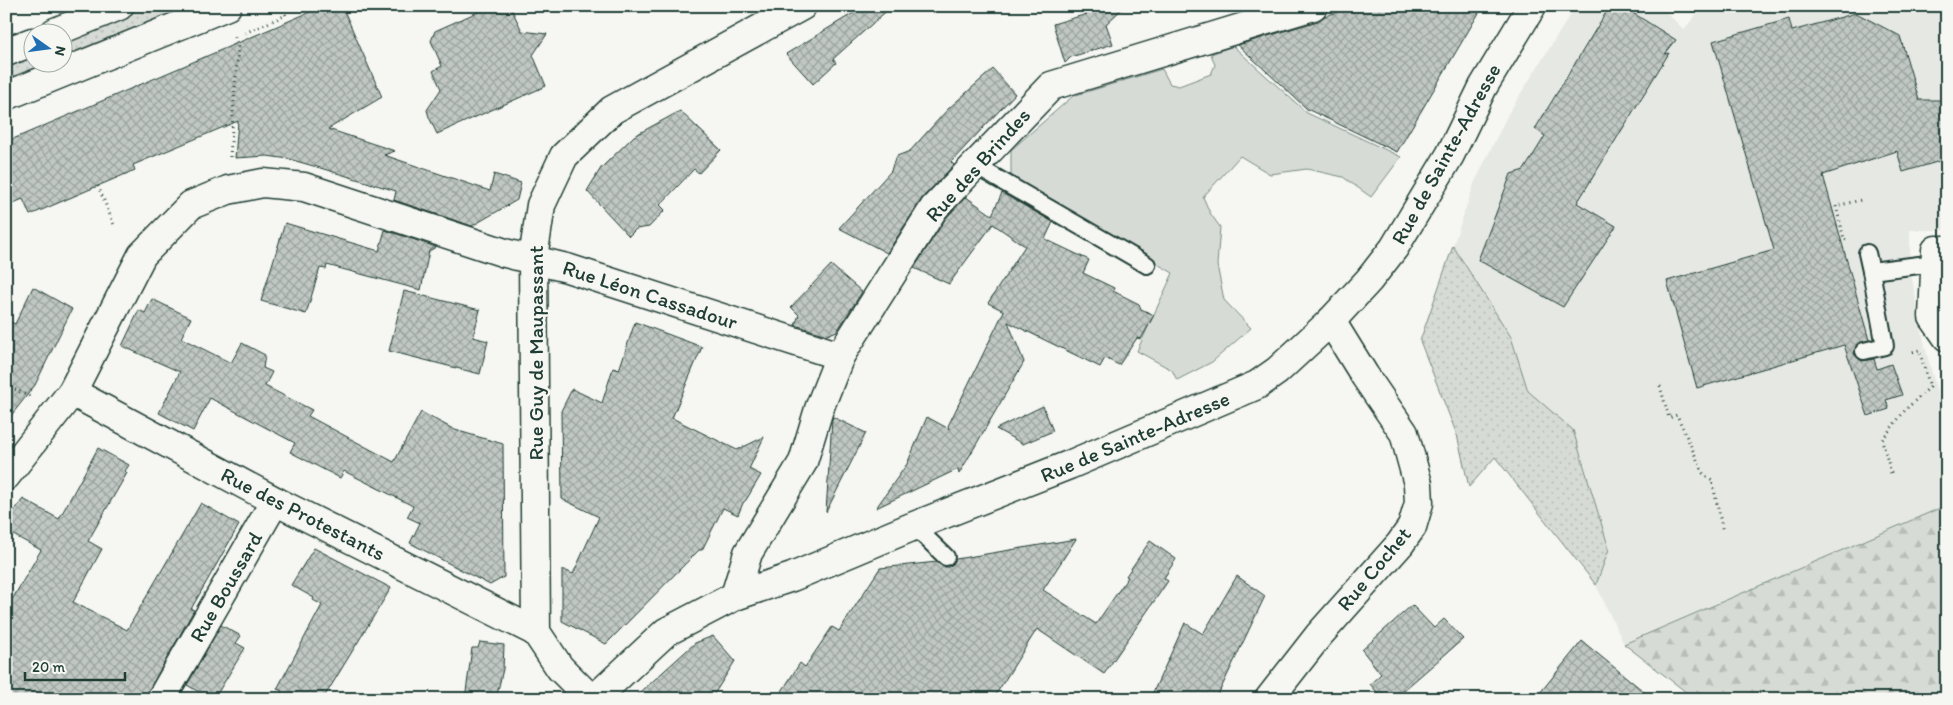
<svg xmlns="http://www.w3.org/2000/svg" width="1953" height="705" font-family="Itim,sans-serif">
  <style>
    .built { fill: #e6e8e4 }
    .grass { fill: url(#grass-dots); stroke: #7a8c85 }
    .forest { fill: url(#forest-firs); stroke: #7a8c85 }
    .park { fill: #d6dbd6; stroke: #7a8c85 }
    .building { fill: url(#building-cross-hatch); stroke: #1f3d34 }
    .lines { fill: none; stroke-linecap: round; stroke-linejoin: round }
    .service-casing { stroke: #1f3d34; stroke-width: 20 }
    .minor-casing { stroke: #1f3d34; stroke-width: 31 }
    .tertiary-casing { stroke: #1f3d34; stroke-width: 31 }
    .secondary-casing { stroke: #1f3d34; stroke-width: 31 }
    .primary-casing { stroke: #1f3d34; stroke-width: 31 }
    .path { stroke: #1f3d34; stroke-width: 3; stroke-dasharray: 1 4; stroke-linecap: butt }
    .service { stroke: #f6f6f2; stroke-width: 16 }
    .minor { stroke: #f6f6f2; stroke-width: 28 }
    .tertiary { stroke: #f6f6f2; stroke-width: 28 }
    .secondary { stroke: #f6f6f2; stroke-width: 28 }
    .primary { stroke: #f6f6f2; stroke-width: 28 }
    .labels { text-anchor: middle; stroke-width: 5; stroke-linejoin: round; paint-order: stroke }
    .street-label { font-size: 21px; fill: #1f3d34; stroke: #f6f6f2 }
  </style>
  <defs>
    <pattern id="grass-dots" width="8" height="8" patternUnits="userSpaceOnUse" patternTransform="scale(1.25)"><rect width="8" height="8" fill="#d6dbd6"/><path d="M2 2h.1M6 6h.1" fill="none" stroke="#b7bdb8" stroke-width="1.8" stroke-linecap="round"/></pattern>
    <pattern id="forest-firs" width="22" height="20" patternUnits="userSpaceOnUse" patternTransform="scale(1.25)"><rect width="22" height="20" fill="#d6dbd6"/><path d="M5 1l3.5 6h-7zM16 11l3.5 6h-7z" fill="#b7bdb8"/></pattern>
    <pattern id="building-cross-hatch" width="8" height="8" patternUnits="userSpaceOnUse" patternTransform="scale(1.25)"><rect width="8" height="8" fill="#c1c8c3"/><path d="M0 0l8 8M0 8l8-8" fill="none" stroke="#9ca49f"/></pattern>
  </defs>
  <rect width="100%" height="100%" fill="#f6f6f2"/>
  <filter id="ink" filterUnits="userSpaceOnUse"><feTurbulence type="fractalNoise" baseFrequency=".02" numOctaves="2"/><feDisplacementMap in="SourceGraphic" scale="10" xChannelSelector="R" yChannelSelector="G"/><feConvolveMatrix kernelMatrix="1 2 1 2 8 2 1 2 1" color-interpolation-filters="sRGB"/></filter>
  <g filter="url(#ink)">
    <!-- built -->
    <path class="built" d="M1576,6h84l24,24 19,-24h244v224h-37v39l15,78 22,82v76l-323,139 -28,-59 13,-36 -36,-119 -45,-39 -17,-54 -58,-91 21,-62 34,-70z"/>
    <!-- grass -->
    <g class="grass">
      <path d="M145,6h43l-125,50 -1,-17z"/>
      <path d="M32,51v11l15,1 -41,16v-17z"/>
      <path d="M1453,246l58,91 17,54 45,39 36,119 -13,36 -101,-128 -26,30 -12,-52 -37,-94z"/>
    </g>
    <!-- forest -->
    <path class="forest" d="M1947,505v194h-252l-71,-55z"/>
    <!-- park -->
    <path class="park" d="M1233,46l74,67 94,44 -30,40 -28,-20 -36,-8 -37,5 -30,-18 -37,41 7,16 10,14 -3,38 7,35 27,28 -39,34 -35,18 -5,-10 -35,-19 36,-78 -162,-94v-29l62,-54 89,-27 8,15 9,2 32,-12 4,-9 -4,-11z"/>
    <!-- building -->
    <g class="building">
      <path d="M324,6h18l40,91 -54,32 67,22 -11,4 106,36 4,-17 27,9 -4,17 -45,26 -78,-26 2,-9 -79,-24 -28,-8 -22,-3 -32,2 3,-37 -105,44 2,5 -105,45 -7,-16 -17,7v-64z"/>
      <path d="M491,6h19l12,25 25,3 -14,21 13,31 -109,48 -8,-17 -2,-7 14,-21 -8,-18 9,-5 -11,-25 4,-10z"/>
      <path d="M865,6h27l-59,53 3,4 -23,21 -27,-30z"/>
      <path d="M1090,6h11l1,3 9,-3h14l-19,18 7,20 -42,13 -6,6 -12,-39 34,-10z"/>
      <path d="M1356,6h127l-86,146 -90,-43 -69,-64 80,-24 7,-5z"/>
      <path d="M1610,6h12l54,34 -11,14 4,-1 -92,150 39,23 -53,81 -85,-47 33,-86 13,-4 21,-34 -10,-7z"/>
      <path d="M1856,13l44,23 19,64h28v59l-44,13 -6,-21 -74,24 46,165 -12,4 -3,10 8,7 12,-2 3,10 14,-5 11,31 -16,5 3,9 -21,7 -24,-71 -147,43 -30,-107 107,-31 -61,-209 76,-22 3,12z"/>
      <path d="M993,69l22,25 -64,68 3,3 -31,32 -36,56 -48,-25 52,-57 2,-7 4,-8 13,-5 38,-42z"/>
      <path d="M680,111l41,39 -22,23 -5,-4 -34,36 5,5 -16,17 -13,2 -7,7 -42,-45 14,-23 33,-32z"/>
      <path d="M1002,193l51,29 -8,17 44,21 -6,13 31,15 -1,3 26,13 2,5 13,6 -13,24 -4,-1 -18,27 -14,-7 -5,9 -92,-45 16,40 -65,112 -1,-5 -82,39 31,-44 20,-47 22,12 -1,-3 56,-115 -16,-8 37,-57 -32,-22 -44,60 -35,-16 32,-50 20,-21 26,18z"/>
      <path d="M285,223l94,28 6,-21 51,17 -7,4 -8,39 -94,-25 -1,4 -6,-1 -14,46 -45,-13z"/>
      <path d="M831,265l31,27 -25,39 -10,4 -32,-10 4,-10 -8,-8z"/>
      <path d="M33,287l39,22 -37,76 -29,37v-102l9,4z"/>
      <path d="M404,291l76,19 -7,27 15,4 -8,33 -91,-23z"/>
      <path d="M152,299l39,19 -10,20 50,25 11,-20 23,12 -2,13 9,4 -7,14 47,24 -4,6 86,46 27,-50 34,18 48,14 1,133 -14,8 -80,-42 10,-20 -13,-6 6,-11 -69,-35 -4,7 -50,-26 5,-9 -85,-45 -17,33 -34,-18 21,-41 -58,-26 17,-36 6,3z"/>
      <path d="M635,322l67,25 -30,71 65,32 27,-13 -15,32 12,6 -15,25 -3,3 -5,12 -15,-7 -21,42h-3l-93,94 -44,-23v-52l11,5 26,-57 -37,-18 -1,-88 11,-22 30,14 11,-35 6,2z"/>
      <path d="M1043,406l10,25 -30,13 -27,-15z"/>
      <path d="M833,417l33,16 -40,79 6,-93z"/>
      <path d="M98,448l31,17 -4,6 2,2 -39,68 14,8 -29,53 54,28 74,-127 38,22 -48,84 3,1 -50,89h-138v-89l35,-60 -35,-19v-10l17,-22 36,20z"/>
      <path d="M1076,539l-33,51 53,34 32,-47 -2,-1 24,-35 26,18 -12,19 4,3 -64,93 -67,-45 -44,70h-216l23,-36 5,4 27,-40 7,4 41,-63 57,-6 6,5h5l5,-3 3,-5z"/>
      <path d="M314,548l77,40 -68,111h-45l4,-8 -5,-2 45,-84 -9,-5 1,-2 -23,-13z"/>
      <path d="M1237,576l28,20 -49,103h-66l35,-76 18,11z"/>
      <path d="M1412,605l22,23 10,-9 19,20 -59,51 -1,-1 -12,10h-8l-13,-15 11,-10 -19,-24z"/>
      <path d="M221,625l20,11 -5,7 9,5 -31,51h-3l-24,-14z"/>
      <path d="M713,636l22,25 -24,38h-78l62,-56z"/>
      <path d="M1582,641l71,58h-118z"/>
      <path d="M480,642l24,3 -1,24 -7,30h-31l7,-51h6z"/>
    </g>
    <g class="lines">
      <!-- service casing -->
      <g class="service-casing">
        <g id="service">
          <path d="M974,165l173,100"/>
          <path d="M1867,253l4,18"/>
          <path d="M1864,351l21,-5 -14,-75 64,-8"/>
          <path d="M914,526l32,31"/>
        </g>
      </g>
      <!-- minor casing -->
      <g class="minor-casing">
        <g id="minor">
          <path d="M1947,250h-11l-3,67 14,20"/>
          <path d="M72,392l203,109 261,131"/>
          <path d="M6,476l66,-84 70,-137 49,-50 37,-15 35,-7 41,4 201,66 62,15 273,88"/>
          <path d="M735,596l13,-43 55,-91 16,-53 21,-53 94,-148 117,-122 262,-80"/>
          <path d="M161,699l114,-198"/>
          <path d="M591,699l-31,-31 -24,-36 -3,-374 8,-53 23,-49 48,-46 190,-104"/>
        </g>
      </g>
      <!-- tertiary casing -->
      <g class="tertiary-casing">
        <path id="tertiary" d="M1269,699l50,-64 81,-91 12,-17 7,-24 -1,-19 -14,-51 -39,-57 -34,-55"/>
      </g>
      <!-- secondary casing -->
      <g class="secondary-casing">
        <path id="secondary" d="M594,699l72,-67 69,-36 57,-19 122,-51 155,-61 188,-80 20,-14 54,-50 38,-41 25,-32 56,-93 33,-68 49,-81"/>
      </g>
      <!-- primary casing -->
      <g class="primary-casing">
        <g id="primary">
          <path d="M55,32l64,-26"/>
          <path d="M6,52l26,-10"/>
          <path d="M6,96l221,-90"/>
        </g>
      </g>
      <!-- path -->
      <g class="path">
        <path d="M245,33l41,-18 -4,-9"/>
        <path d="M230,157l8,-110 -3,-10"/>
        <path d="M98,186l17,41"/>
        <path d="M1846,240l-2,-1 -8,-33 25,-6"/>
        <path d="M6,385l24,12"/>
        <path d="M1660,386l9,32 8,-3 26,58 9,7 11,52"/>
        <path d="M1891,473l-9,-33 24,-31 24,-22 -11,-37 -10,3"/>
      </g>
      <!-- service -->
      <use href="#service" class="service"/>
      <!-- minor -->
      <use href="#minor" class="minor"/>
      <!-- tertiary -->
      <use href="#tertiary" class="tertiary"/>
      <!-- secondary -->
      <use href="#secondary" class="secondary"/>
      <!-- primary -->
      <use href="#primary" class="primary"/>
    </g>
  </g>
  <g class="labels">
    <!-- street labels -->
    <g class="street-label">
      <text transform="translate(1446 154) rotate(-61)" y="7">Rue de Sainte-Adresse</text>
      <text transform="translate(978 165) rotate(-48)" y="7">Rue des Brindes</text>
      <text transform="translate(650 295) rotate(18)" y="7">Rue Léon Cassadour</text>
      <text transform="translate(536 353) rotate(-90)" y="7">Rue Guy de Maupassant</text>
      <text transform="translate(1135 437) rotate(-23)" y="7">Rue de Sainte-Adresse</text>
      <text transform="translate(303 514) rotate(27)" y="7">Rue des Protestants</text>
      <text transform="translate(1374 569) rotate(-50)" y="7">Rue Cochet</text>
      <text transform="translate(226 587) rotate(-60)" y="7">Rue Boussard</text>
    </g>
  </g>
  <!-- margin -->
  <rect width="1953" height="705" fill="none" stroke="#f6f6f2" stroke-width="25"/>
  <rect x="12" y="12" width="1928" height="680" fill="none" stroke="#1f3d34" stroke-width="2" filter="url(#ink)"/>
  <!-- north arrow -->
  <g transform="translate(48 48) rotate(104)"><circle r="24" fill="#f6f6f2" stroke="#a0aca6"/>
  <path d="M0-4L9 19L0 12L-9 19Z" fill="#1f6fb2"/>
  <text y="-8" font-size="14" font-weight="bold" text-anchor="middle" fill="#1f3d34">N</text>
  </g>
  <!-- scale -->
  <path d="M25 672v8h100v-8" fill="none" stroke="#1f3d34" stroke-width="2.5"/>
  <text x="32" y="672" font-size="15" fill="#1f3d34" stroke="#f6f6f2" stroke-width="4" paint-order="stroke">20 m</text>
</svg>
